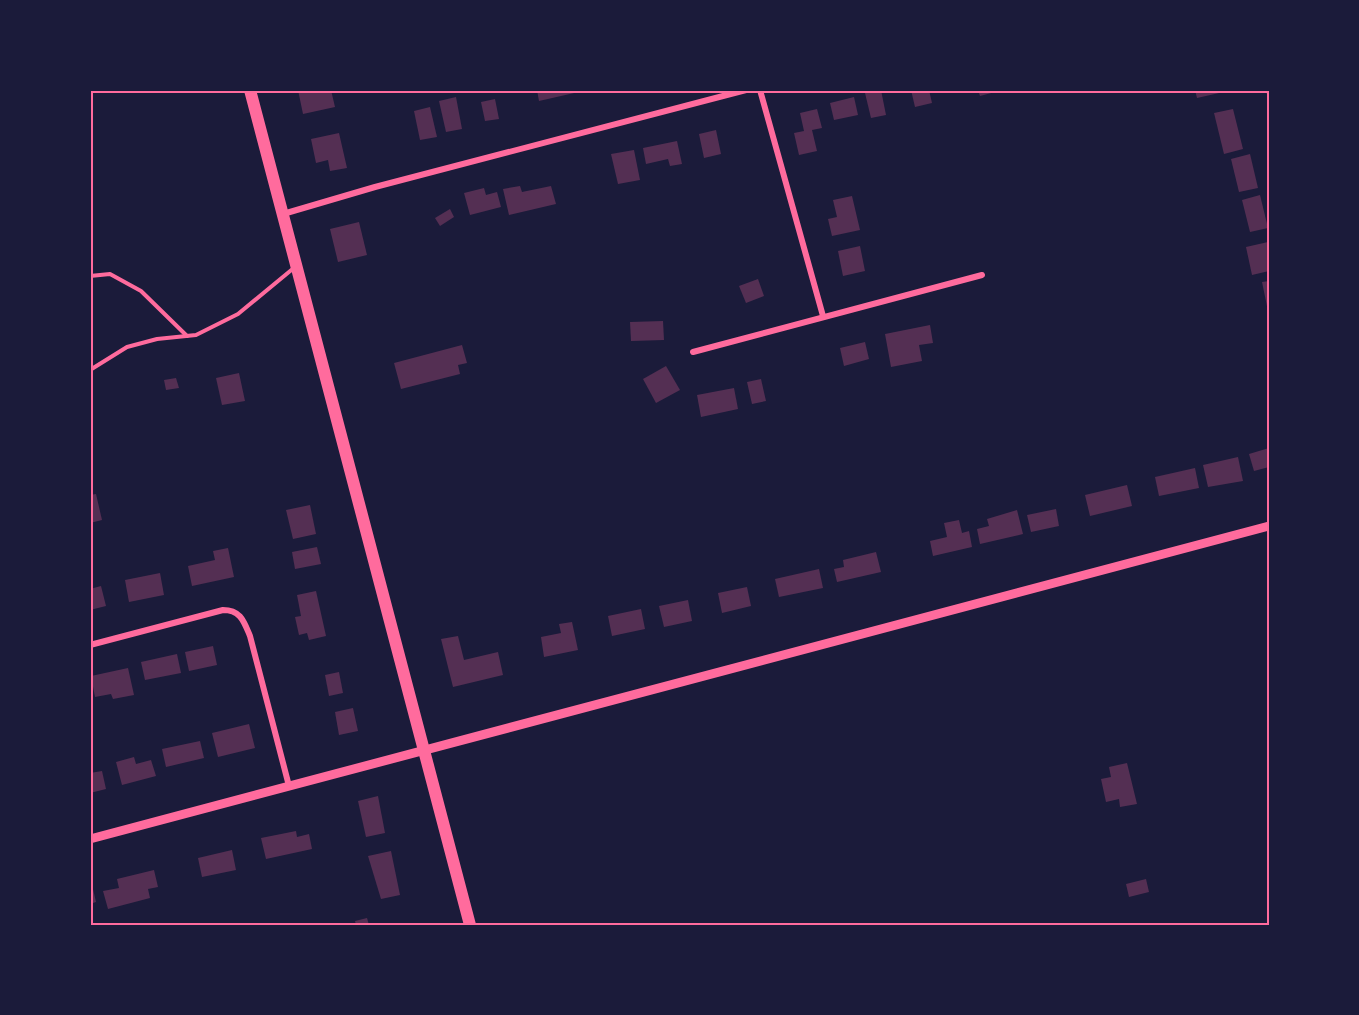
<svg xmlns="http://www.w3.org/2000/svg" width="1359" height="1015" font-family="'Noto Serif',serif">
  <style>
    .building { fill: #542f53 }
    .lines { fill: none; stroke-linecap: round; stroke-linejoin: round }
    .service { stroke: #ff6b9d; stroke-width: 4 }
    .minor { stroke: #ff6b9d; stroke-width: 6 }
    .tertiary { stroke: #ff6b9d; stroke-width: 9 }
    .primary { stroke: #ff6b9d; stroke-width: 12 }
    .neatline { fill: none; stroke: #ff6b9d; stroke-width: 2 }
  </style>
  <rect width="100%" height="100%" fill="#1b1b3a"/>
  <!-- building -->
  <g class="building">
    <path d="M298,90h20l1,3 12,-3 4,17 -32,7z"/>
    <path d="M537,90h46v1l-44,10z"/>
    <path d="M881,90l5,25 -15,3 -6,-25z"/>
    <path d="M911,90h18l3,13 -17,4z"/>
    <path d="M978,90h17v2l-15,4z"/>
    <path d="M1195,90h33v1l-31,7z"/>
    <path d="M456,97l6,32 -16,3 -7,-31z"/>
    <path d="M854,97l4,18 -24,5 -4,-17z"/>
    <path d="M495,99l4,20 -14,2 -4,-19z"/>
    <path d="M430,107l7,30 -17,3 -6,-29z"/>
    <path d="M817,109l5,19 -10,2 5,21 -18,4 -5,-22 10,-2 -4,-18z"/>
    <path d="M1233,109l10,40 -19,5 -10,-41z"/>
    <path d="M716,130l5,24 -17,4 -5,-24z"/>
    <path d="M339,133l8,35 -17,3 -2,-11 -12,3 -5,-24z"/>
    <path d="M677,141l5,23 -12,2 -2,-7 -22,5 -3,-16z"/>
    <path d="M634,150l6,30 -22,4 -7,-30z"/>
    <path d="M1250,154l8,34 -19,4 -8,-33z"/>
    <path d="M520,186l2,6 29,-6 5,18 -47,11 -6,-26z"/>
    <path d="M484,188l2,7 11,-3 4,15 -31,8 -6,-22z"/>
    <path d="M1260,195l8,33 -18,4 -8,-32z"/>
    <path d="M852,196l8,34 -28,6 -4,-17 9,-2 -4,-17z"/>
    <path d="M450,209l4,8 -14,9 -5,-8z"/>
    <path d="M359,222l8,33 -29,7 -8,-33z"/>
    <path d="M1268,242l1,29 -17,4 -6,-28z"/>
    <path d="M860,246l5,25 -22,5 -5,-25z"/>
    <path d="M758,279l6,17 -18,7 -7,-17z"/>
    <path d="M1269,281v30h-1l-6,-29z"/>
    <path d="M663,321l1,19 -33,1 -1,-19z"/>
    <path d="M930,325l3,18 -14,2 3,16 -31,6 -6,-33z"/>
    <path d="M865,342l4,17 -25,7 -4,-18z"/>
    <path d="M462,345l5,18 -9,2 2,9 -59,15 -7,-26z"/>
    <path d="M666,366l14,24 -24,13 -13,-24z"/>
    <path d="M239,373l6,28 -23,4 -6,-27z"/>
    <path d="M176,378l3,10 -13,2 -2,-10z"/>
    <path d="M761,379l5,22 -14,3 -5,-22z"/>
    <path d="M734,388l4,21 -37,8 -4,-22z"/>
    <path d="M1269,448v19l-15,4 -5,-17z"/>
    <path d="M1238,457l5,24 -35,6 -5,-22z"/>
    <path d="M1195,468l4,20 -40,8 -4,-19z"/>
    <path d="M1127,485l5,21 -42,10 -5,-21z"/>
    <path d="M96,494l6,26 -12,3v-28z"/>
    <path d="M310,505l6,29 -23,5 -7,-29z"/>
    <path d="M1056,509l3,17 -28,6 -4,-17z"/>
    <path d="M1017,510l6,24 -43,10 -3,-15 12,-3 -2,-7z"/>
    <path d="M959,520l3,13 7,-2 3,16 -39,9 -3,-15 17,-4 -3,-14z"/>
    <path d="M317,547l4,17 -26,5 -3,-17z"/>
    <path d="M228,548l6,29 -42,9 -4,-20 27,-6 -2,-9z"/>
    <path d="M876,552l5,20 -44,10 -3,-13 10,-2 -1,-7z"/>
    <path d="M819,569l4,19 -44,9 -4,-18z"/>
    <path d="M160,573l4,22 -35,7 -4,-22z"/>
    <path d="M101,586l5,20 -16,4v-21z"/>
    <path d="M747,587l4,19 -29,7 -4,-20z"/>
    <path d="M316,591l10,45 -17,4 -2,-7 -8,2 -4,-18 6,-1 -4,-21z"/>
    <path d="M688,600l4,21 -28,6 -5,-21z"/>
    <path d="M641,609l4,20 -33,7 -4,-20z"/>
    <path d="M572,622l6,28 -34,7 -3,-20 20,-4 -2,-9z"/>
    <path d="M458,636l6,24 34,-8 5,23 -50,12 -12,-48z"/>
    <path d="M213,646l4,19 -28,6 -4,-19z"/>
    <path d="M177,654l4,19 -36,7 -4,-18z"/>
    <path d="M128,668l6,27 -21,4 -2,-5 -16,3 -4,-21z"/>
    <path d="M339,672l4,21 -14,3 -4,-21z"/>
    <path d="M353,708l5,23 -19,4 -4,-23z"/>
    <path d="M249,724l6,24 -37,9 -6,-24z"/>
    <path d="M200,741l4,17 -38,9 -4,-18z"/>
    <path d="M134,757l2,7 15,-4 5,16 -34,9 -6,-23z"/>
    <path d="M1127,763l10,41 -17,3 -1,-8 -13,3 -5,-23 10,-2 -2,-10z"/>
    <path d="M102,771l4,18 -16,4v-20z"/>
    <path d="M378,796l7,37 -19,4 -8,-36z"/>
    <path d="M296,831l1,6 12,-3 3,15 -46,10 -5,-21z"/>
    <path d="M232,850l4,20 -34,7 -4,-19z"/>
    <path d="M391,851l9,44 -19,4 -13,-43z"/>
    <path d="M154,870l4,17 -10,2 2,9 -42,11 -5,-18 16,-3 -2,-9z"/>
    <path d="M1146,879l3,13 -20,5 -3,-13z"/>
    <path d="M92,885l4,17 -6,2v-18z"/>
    <path d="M367,918l2,7h-13l-1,-4z"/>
  </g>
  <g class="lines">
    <!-- service -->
    <g class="service">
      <path d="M90,276l20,-2 31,17 46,45"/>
      <path d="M90,370l37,-23 30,-8 39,-4 42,-21 57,-47"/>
    </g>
    <!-- minor -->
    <g class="minor">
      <path d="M760,90l63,226"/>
      <path d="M1269,90v1"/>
      <path d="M283,214l92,-27 371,-97"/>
      <path d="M693,352l289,-77"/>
      <path d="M90,645l133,-35c18,0 21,12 27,26l39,150"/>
    </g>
    <!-- tertiary -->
    <path class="tertiary" d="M90,839l1179,-313"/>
    <!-- primary -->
    <path class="primary" d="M250,90l220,835"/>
  </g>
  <!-- border -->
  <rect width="1359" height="1015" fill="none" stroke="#1b1b3a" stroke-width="183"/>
  <rect x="92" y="92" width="1176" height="832" class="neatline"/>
</svg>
